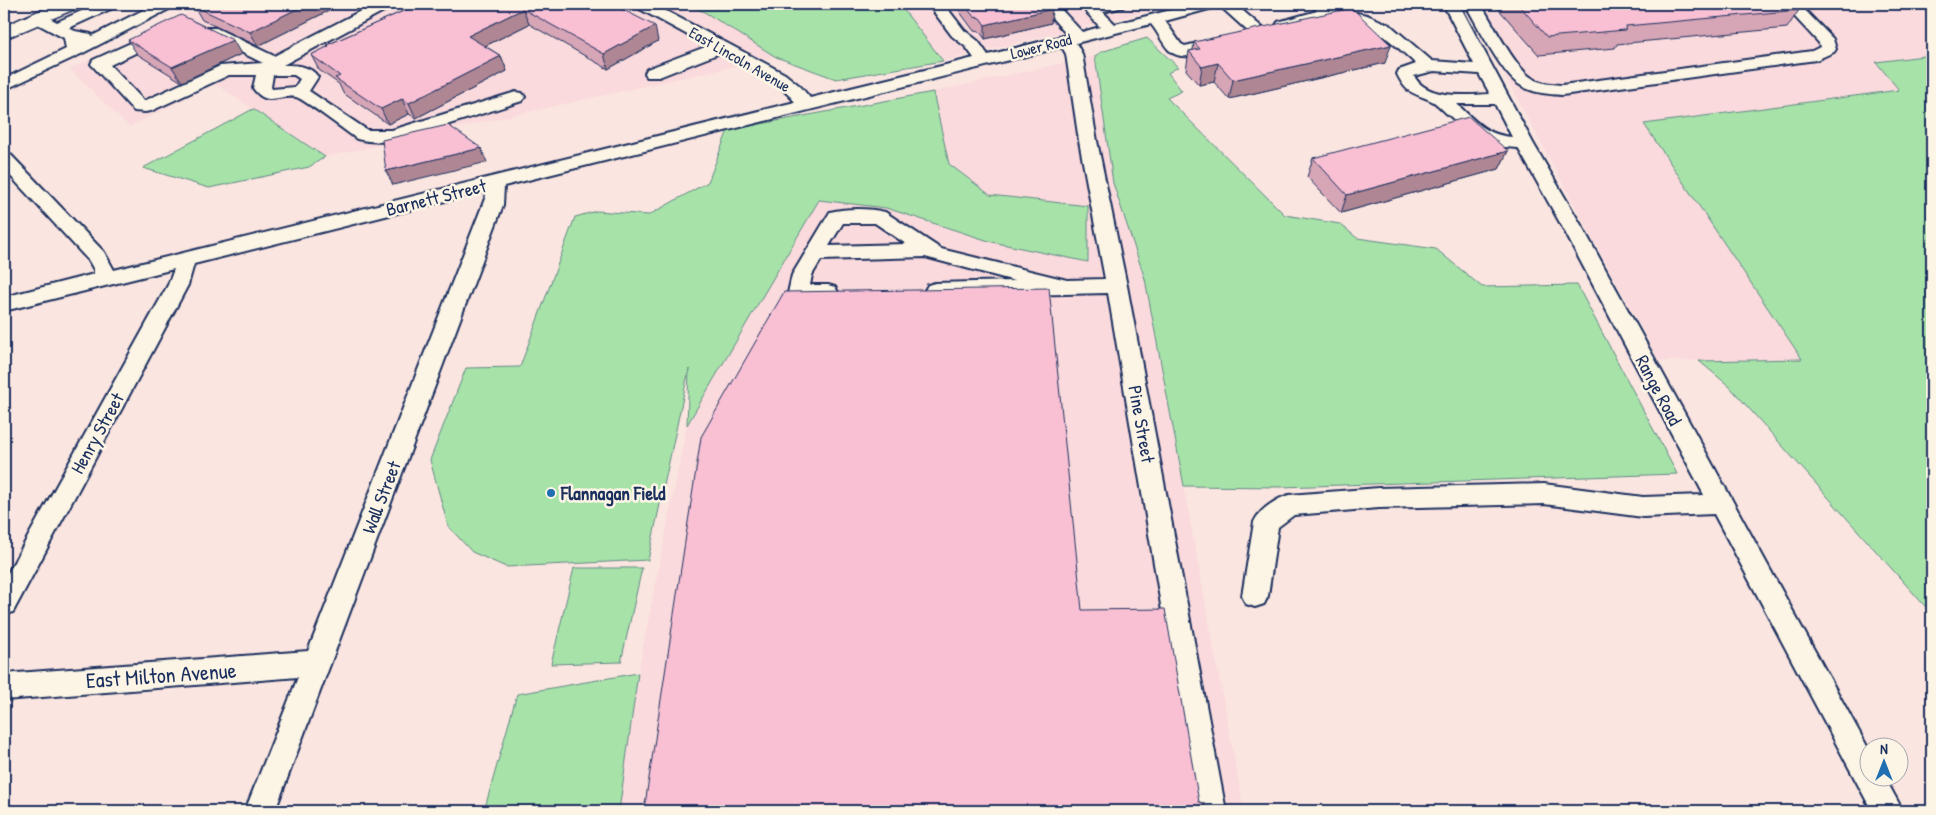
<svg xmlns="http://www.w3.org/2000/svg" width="1936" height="815" font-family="'Patrick Hand',sans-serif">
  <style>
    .built { fill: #fadadc }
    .green { fill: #a7e2a9; stroke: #618884 }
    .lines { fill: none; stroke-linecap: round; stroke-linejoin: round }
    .minor-casing { stroke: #1b2f5e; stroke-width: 4 }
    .highway-casing { stroke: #1b2f5e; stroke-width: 3 }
    .minor { fill: #fcf5e5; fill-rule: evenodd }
    .highway { fill: #fcf5e5; fill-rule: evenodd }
    .wall { fill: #d6a5b6; stroke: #1b2f5e }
    .shaded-wall { fill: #ae8694; stroke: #1b2f5e }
    .building { fill: #f9c0d4; stroke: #1b2f5e }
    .poi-dot { fill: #1f6fb2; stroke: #fcf5e5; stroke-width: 2 }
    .labels { text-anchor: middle; stroke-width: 5; stroke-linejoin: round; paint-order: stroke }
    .far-street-label { font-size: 16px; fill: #1b2f5e; stroke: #fcf5e5 }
    .street-label { font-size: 19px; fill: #1b2f5e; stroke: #fcf5e5 }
    .poi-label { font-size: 19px; font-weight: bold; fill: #1b2f5e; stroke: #fcf5e5; text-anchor: start }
    .near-street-label { font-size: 22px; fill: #1b2f5e; stroke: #fcf5e5 }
  </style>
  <rect width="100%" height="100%" fill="#fbe5e0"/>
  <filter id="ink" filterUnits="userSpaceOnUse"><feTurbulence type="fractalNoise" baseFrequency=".02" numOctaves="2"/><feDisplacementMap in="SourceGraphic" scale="10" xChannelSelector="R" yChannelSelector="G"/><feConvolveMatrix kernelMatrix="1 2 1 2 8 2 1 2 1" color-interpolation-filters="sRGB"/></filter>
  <g filter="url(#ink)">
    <!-- built -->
    <g class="built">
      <path d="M209,4h478l19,9 70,44 -451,100 -111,-74 -85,44 -59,-58z"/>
      <path d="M899,4h278l-234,57z"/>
      <path d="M1466,4h466v51l-56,7 23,27 -254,35 157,235 -143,2z"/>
      <path d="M1095,56l18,127 32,96 99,532h-625l19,-138 49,-248 132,-225 67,8 106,34 96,20v-56l-98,-11 -41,-31 -16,-72z"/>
    </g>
    <!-- green -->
    <g class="green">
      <path d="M687,4h212l44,57 -107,18 -60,-22 -70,-44z"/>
      <path d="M1147,38l31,29 -10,6 14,18 -15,7 118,117 55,9 17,14 79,11 46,38 95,-2 100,189 -396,13 -97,-1 -39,-207 -32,-96 -18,-127 6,-4z"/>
      <path d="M1932,55v559l-203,-228 -30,-25 103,-2 -158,-235 255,-34 -23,-28z"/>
      <path d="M933,92l16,72 41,31 98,11v56l-96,-20 -106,-34 -67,-8 -132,225 2,-56 -41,191 -142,7 -34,-15 -24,-26 -18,-66 36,-92 54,-1 55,-150 22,-6 52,4 59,-33 20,-52z"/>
      <path d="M253,109l72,48 -16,10 -100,21 -66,-20z"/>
      <path d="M574,568h68l-21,94 -70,2z"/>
      <path d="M638,673l-19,138h-135l33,-117z"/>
    </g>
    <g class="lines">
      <!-- minor casing -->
      <g class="minor-casing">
        <g id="minor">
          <path d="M97,4h20l-2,3 -46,21 6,3 16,3 1,2 63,-32h20l-2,3 -92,47 -77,36v-11l62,-30 -2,-11 -32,-17 -2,-3 2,-3h12l13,7z"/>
          <path d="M374,4h19l-2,3 -108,58c12,0 27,0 35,12l-9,14 58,39h25l124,-38 6,1 3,4 -3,4 -123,39c-12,3 -30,2 -42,-1 -10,-7 -53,-40 -61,-42 -18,-3 -29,11 -43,-9l3,-13h-27l-78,36 -6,1 -11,-1 -43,-47 2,-4 62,-28h12l2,3 -2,3 -57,27 34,36 76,-35 43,-3 -59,-29 -2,-3 2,-3h12l58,28zM273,75h21l6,4 -5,8 -23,2 -1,-2z"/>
          <path d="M634,4h19l132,70 15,12 10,12 164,-40 -8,-11 -14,-11 -24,-32h16l20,26 14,11 10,14 79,-20 -27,-31h16l26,28 18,-5 -21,-23h46l-2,3 -20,5 12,12 80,-20h40l29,25 2,3 -2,3h-12l-32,-29 -55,15 16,23 4,2 35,-8 6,2 2,3 -2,3c-16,5 -43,18 -57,4 -7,-7 -11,-18 -18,-26l-75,19 6,11 15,87 30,145 99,525h-30l-88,-518 -173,4 -7,-2 -3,-5 3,-5 7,-2 80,-2 -90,-24 -104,3 -9,15 -2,10h18l7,2 3,5 -3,5c-13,4 -31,5 -44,1l-3,-5 4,-18 38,-63c16,-4 39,-4 55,0l56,37 126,31 38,-1 -26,-138 -13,-87 -4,-7 -558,139 -1,19 -228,606h-30l53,-134 -294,23v-26l304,-23 178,-455 -1,-5 -291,73 -6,21 -175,327 -9,4v-36l164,-295 6,-16 -170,42v-14l90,-23v-4l-5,-9 -85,-92v-17l6,2 94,98 10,18 681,-168c-19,-24 -49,-35 -75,-49l-61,24h-12l-2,-4 2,-4 61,-23 -72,-39zM843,223h32l31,21 -77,2z"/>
          <path d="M1311,4h17l4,4 35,7 23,10 42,36 42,3 -31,-60h16l74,139 51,87 284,518v30h17l18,33h-31l-158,-297 -71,3 -99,-13 -165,4 -85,7 -16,12 -10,69 -4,8 -9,3 -9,-3 -4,-8 12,-74c6,-13 22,-23 35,-27l90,-7 165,-4 99,13 61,-2 -140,-265 -46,-82c-37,-2 -42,-8 -68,-32 -6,-4 -12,-12 -18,-15 -19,-9 -25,-6 -35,-27l2,-4 17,-6c-23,-22 -52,-49 -87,-47 -15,1 -31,9 -45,13l-6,-2 -2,-3 2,-3 39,-11zM1434,71l45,3 11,20c-23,1 -63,6 -76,-18zM1457,104h38l17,33c-26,-2 -37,-16 -55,-33z"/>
          <path d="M1465,4h16c11,18 34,64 51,74 9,6 19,6 30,7l250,-34 8,-4 -1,-4 -36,-39h16l34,35 3,10 -2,3 -18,8 -254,35c-14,-1 -30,-2 -42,-10 -18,-10 -43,-61 -55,-81z"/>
        </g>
      </g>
      <!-- highway casing -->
      <g class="highway-casing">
        <path id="highway" d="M55,4h25l-3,4 -73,31v-13z"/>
      </g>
      <!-- minor -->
      <use href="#minor" class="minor"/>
      <!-- highway -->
      <use href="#highway" class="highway"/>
    </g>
    <!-- wall -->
    <g class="wall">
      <path d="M194,4h148l-84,42 -56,-26 -8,-14 1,-1z"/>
      <path d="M419,4h193l46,37 -50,28 -79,-45 -44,22 16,10 6,15 -91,47 -7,-4 -21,10 -45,-31 -4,-9 -20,-14 -8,-15 17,-8 -1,-2z"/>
      <path d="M954,4h94l3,19 -66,16 -5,-7 -6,-1z"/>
      <path d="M1494,4h298l7,6 -12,18 -170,16 -2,4 -76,7z"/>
      <path d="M128,40l113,14 -59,28 -45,-28z"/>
      <path d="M1194,42l191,21 -156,36 -15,-17 -15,3 -13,-15 3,-19 4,-1z"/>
      <path d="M1508,151l-9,18 -158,44 -34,-36 6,-19z"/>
    </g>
    <!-- shaded-wall -->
    <g class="shaded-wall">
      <path d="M307,4h35l-84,42 -8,-14z"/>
      <path d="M523,9l6,15 -54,27 -7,-15z"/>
      <path d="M1052,9l-1,14 -66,16v-14z"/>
      <path d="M655,26l3,15 -50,28 -4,-15z"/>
      <path d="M233,40l8,14 -59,28 -10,-15z"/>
      <path d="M1391,45l-6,18 -156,36 4,-19z"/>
      <path d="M501,56l6,15 -91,47 -7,-15z"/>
      <path d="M1218,63l-4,19 -15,3 3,-18z"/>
      <path d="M402,99l7,15 -21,10 -7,-15z"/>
      <path d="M481,148l6,14 -94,23 -7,-14z"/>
      <path d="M1508,151l-9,18 -158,44 6,-18z"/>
    </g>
    <!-- building -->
    <g class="building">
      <path d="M198,4h109l-57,28 -56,-26z"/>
      <path d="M419,4h193l43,22 -51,28 -81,-45 -55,27 33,20 -92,47 -7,-4 -21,10 -46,-31 5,-2 -29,-21 18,-9 -2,-1z"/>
      <path d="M964,4h84l4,5 -67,16 -5,-7 -6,-1z"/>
      <path d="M1518,4h274l7,6 -173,16 -1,4 -78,7z"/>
      <path d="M1352,8l39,37 -158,35 -15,-17 -16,4 -13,-16 11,-2 -6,-7z"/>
      <path d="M181,15l52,25 -61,27 -44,-27z"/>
      <path d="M1469,117l39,34 -161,44 -34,-37z"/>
      <path d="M448,125l33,23 -95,23 -4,-31z"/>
      <path d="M1049,288l33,322 83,-1 34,193 5,1 2,8h-562l57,-374 83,-145z"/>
    </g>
  </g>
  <!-- markers -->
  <circle class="poi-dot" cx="551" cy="493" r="5"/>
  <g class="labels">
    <!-- far-street labels -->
    <g class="far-street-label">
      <text transform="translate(1041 46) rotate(-14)" y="6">Lower Road</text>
      <text transform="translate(740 59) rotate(30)" y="6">East Lincoln Avenue</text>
    </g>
    <!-- street labels -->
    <g class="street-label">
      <text transform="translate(436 197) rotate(-14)" y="7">Barnett Street</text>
      <text transform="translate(1659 390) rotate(62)" y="7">Range Road</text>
      <text transform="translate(1142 424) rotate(80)" y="7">Pine Street</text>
      <text transform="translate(97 433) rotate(-61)" y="7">Henry Street</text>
      <text transform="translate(381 497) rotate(-69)" y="7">Wall Street</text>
    </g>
    <!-- poi labels -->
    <g class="poi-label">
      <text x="561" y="500">Flannagan Field</text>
    </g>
    <!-- near-street labels -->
    <g class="near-street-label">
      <text transform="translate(161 675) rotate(-4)" y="8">East Milton Avenue</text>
    </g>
  </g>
  <!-- margin -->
  <rect width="1936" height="815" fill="none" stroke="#fcf5e5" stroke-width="20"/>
  <rect x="10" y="10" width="1916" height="795" fill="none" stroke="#1b2f5e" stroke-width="2" filter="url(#ink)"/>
  <!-- north arrow -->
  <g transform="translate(1884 762)"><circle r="24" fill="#fcf5e5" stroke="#a2a6af"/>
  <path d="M0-4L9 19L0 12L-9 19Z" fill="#1f6fb2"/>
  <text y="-8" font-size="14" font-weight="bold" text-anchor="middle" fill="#1b2f5e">N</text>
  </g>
</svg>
